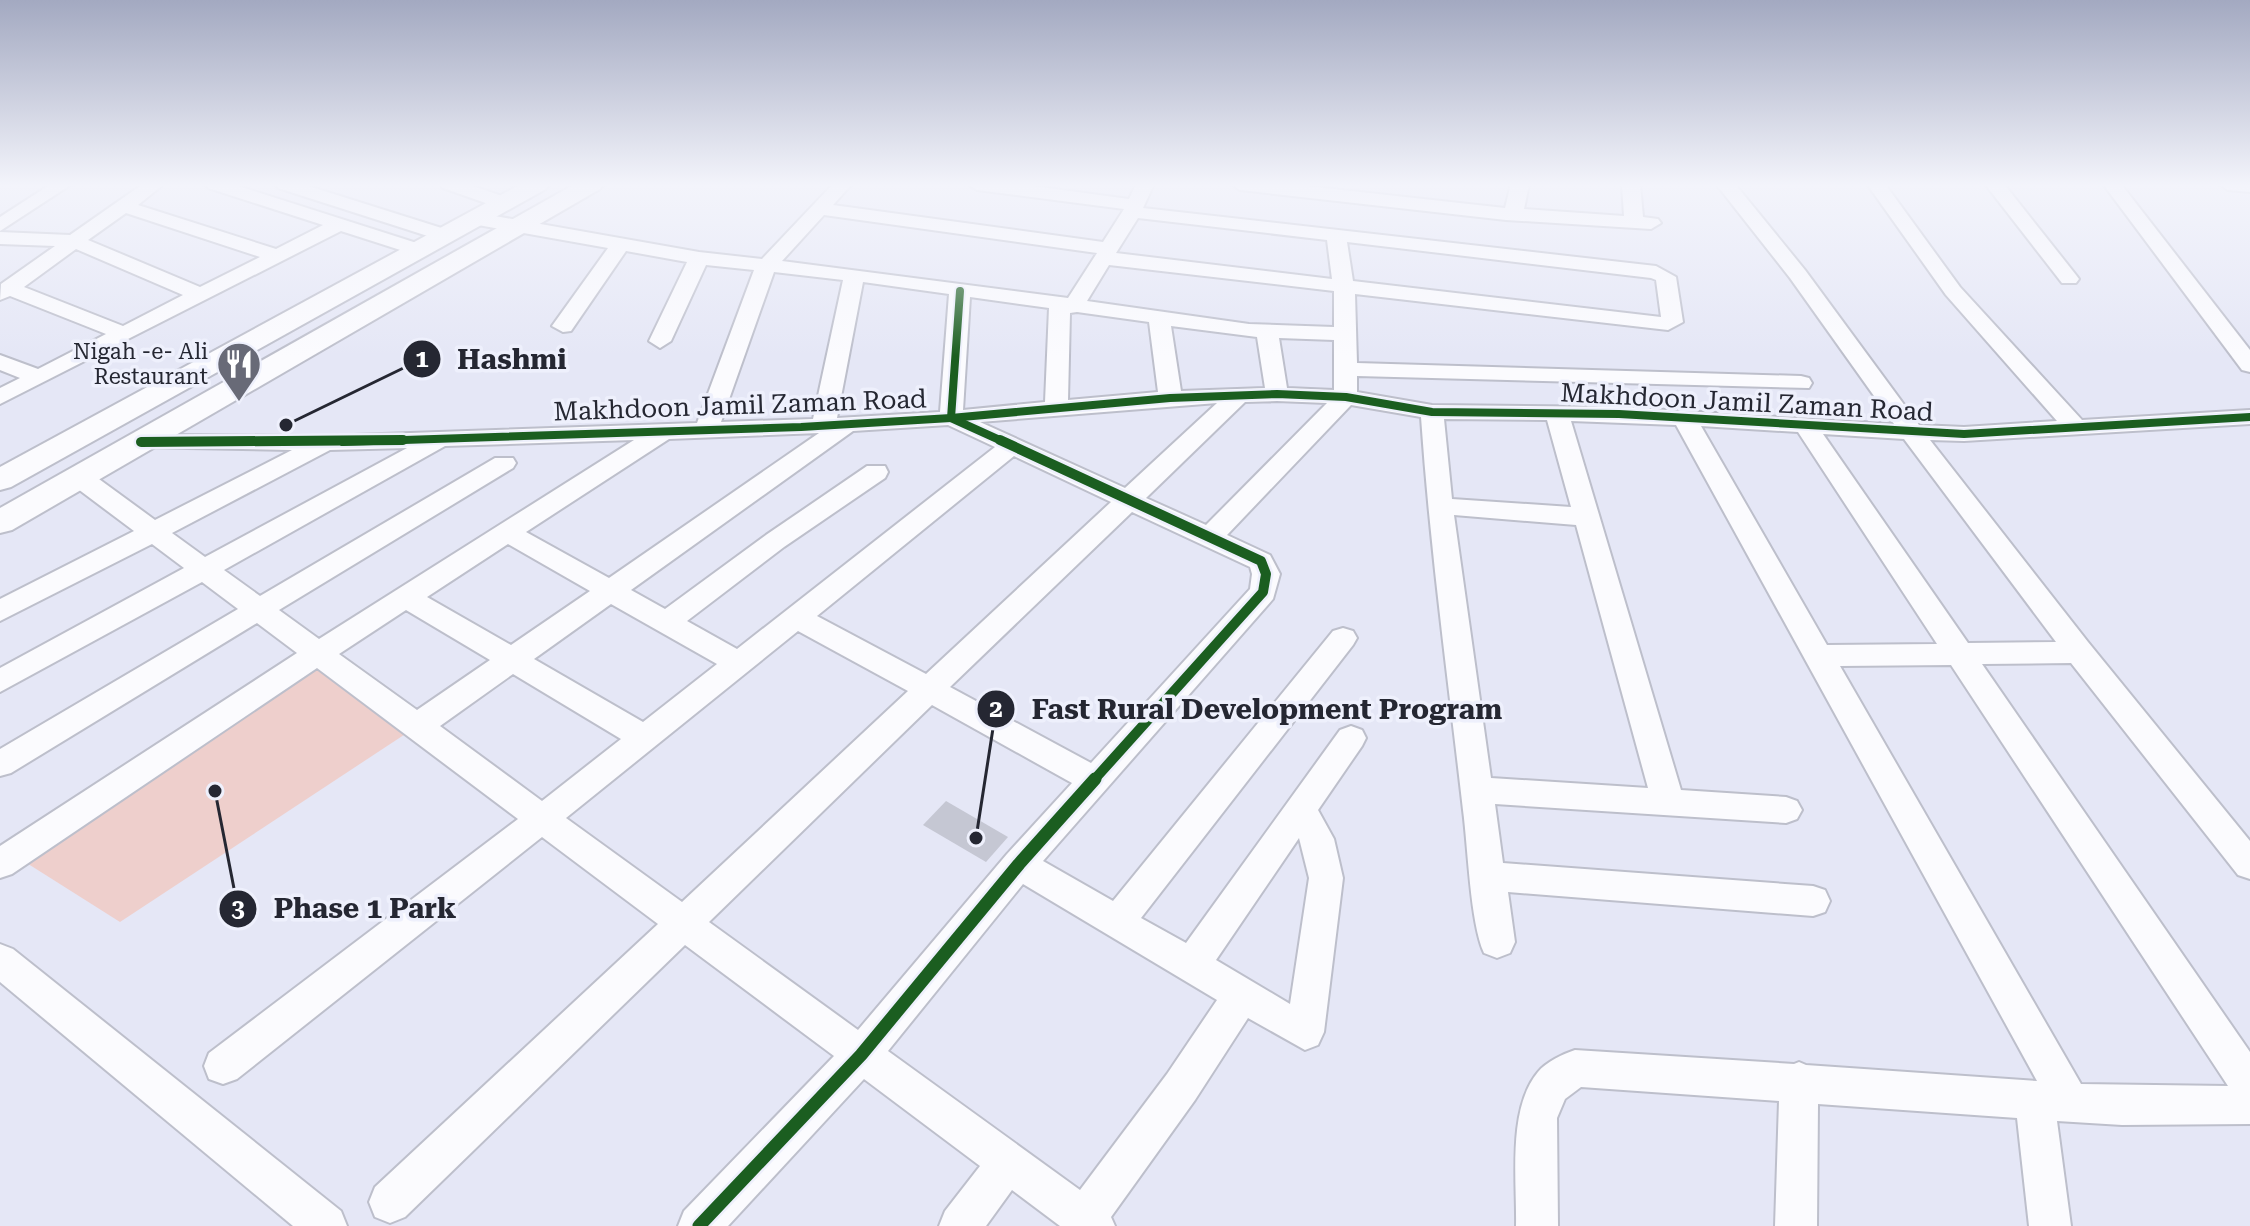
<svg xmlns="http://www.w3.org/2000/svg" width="2250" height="1226" font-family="'Roboto Serif',serif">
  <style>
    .green { fill: #eecfcc }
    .building { fill: #c5c7d3 }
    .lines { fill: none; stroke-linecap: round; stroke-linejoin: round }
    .minor-casing { stroke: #bdbfcb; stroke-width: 4 }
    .major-casing { stroke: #bdbfcb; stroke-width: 4 }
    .minor { fill: #fbfbfe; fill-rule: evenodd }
    .major { fill: #fbfbfe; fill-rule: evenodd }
    .cycleway-far2-casing { stroke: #eef0fc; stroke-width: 12 }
    .cycleway-far1-casing { stroke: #eef0fc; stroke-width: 15 }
    .cycleway-casing { stroke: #eef0fc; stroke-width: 18 }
    .cycleway-far2 { stroke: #1b5e20; stroke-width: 8 }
    .cycleway-far1 { stroke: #1b5e20; stroke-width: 10 }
    .cycleway { stroke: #1b5e20; stroke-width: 13 }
    .labels { text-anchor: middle; stroke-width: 7; stroke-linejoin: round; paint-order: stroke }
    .far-poi-label { font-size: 22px; fill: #252732; stroke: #eef0fc; text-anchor: end }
    .street-label { font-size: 26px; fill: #252732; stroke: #eef0fc }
    .leader { fill: none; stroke: #252732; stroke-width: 3 }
    .callout-dot { fill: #252732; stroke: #eef0fc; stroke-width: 3 }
    .mark-label { font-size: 24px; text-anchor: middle; font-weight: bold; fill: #fff }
    .callout-label { font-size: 28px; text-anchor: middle; font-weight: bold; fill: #252732; stroke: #eef0fc; stroke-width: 7; stroke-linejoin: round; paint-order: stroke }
  </style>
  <rect width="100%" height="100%" fill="#e5e7f6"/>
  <!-- green -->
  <path class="green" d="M317,654l99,73 -296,195 -106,-67z"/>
  <!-- building -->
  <path class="building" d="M946,801l62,36 -22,25 -63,-37z"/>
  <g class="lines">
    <!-- minor casing -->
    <g class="minor-casing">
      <g id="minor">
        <path d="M51,184h21l-72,47v-14z"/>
        <path d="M143,184h21l-26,21 138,44 47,-24 -115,-37 -3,-4h27l194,62 3,4 -10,6 -78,-25 -341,173v-16l20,-10 -20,-8v-15l38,14 68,-35 -96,-38 -10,4 1,-16 54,-38 -55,-2v-12l70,3zM126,213l134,44 -60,30 -112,-47zM76,249l107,46 -60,31 -99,-39z"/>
        <path d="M275,184h27l149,47 3,4 -3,4h-14l-159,-51z"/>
        <path d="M440,184h27l44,15 2,4 -9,6 -7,-2 -54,-19z"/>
        <path d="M833,184h19l-19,21 270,37 21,-33 -147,-19 -9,-6h50l111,15 7,-15h18l-11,24 513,58 20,11 7,45 -15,8 -313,-36 2,69 444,13 8,2 3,5 -3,5 -452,-12v16l75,13 187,2 275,17 -104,-146 -74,-94h19l70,86 114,155 45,2 93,-6 -111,-126 -79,-111h18l75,103 122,133 168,-10v14l-286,17 -34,-1 158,202 162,199v38l-12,-4 -167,-212 -89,1 268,388v72l-128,1 -65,-4 14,105h-42l-12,-108 -199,-14 -1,122h-42l4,-125 -198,-14 -16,12 -8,19 1,108h-42c1,-45 -9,-117 22,-154 8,-10 25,-18 37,-22l219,14 5,-2 7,3 231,16 -361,-656 -105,-4 110,369 105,7 11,4 5,9 -5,9 -11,4 -291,-19 8,59 310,23 12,4 5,11 -5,11 -12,4 -305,-24 7,50 -5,11 -13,5 -13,-5c-14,-31 -16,-106 -21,-143 -15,-131 -33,-262 -42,-393l-70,-12 -124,130 43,20 10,19 -7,25 -230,262 70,40 220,-270 10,-3 10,3 4,7 -4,7 -212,273 45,25 154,-213 11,-4 11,4 4,8 -4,8 -44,64 16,29 9,39 -19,154 -6,13 -13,5 -57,-32 -53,82 -84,117 4,9h-55l-48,-36 -26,36h-47l6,-15 35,-45 -116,-87 -136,147h-50l6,-15 150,-155 -149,-111 -280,272 -15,6 -15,-6 -6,-15 6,-15 283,-263 -116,-87 -305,242 -14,5 -14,-5 -5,-13 5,-13 309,-234 -201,-151 -305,206 -12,4v-32l297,-193 -40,-30 -246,150 -11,3v-27l238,-140 -36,-27 -202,110v-24l184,-100 -32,-24 -152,77v-22l134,-68 -64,-48 -3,-6 3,-6h18l67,49 137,-70 -160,-3 -3,-5 3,-5 9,-2 184,1 372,-13 57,-153 -48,-5 -35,76 -11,7 -11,-7 38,-79 -61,-11 -55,80 -8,1 -11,-6 56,-78 -130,-23 -10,-6 10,-6 221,39 63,7zM824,215l273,38 -29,45 -286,-37zM1138,218l189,22 5,39 -216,-26zM1347,242l304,36 5,2 5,37 -308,-36zM1109,265l225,26v36l-85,-3 -162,-23zM774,272l69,8 -30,139 -92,3zM863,282l86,12 -9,118 -103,6zM970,297l79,11 -4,94 -82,8zM1077,312l72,10 9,70 -90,8 2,-87zM1171,326l86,11 8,51 -84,3zM1279,338l55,2v50l-47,-2zM1277,401l50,2 -121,122 -60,-27 99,-96zM1217,403l-92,85 -145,-66zM1444,419l103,1 24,87 -119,-8zM948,425l47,22 -258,202 -50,-28 97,-74 101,-69 3,-6 -3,-6h-18l-101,69 -101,74 -34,-19 222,-159zM1701,426l97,6 139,212 -110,1zM819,433l-210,145 -83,-46 143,-93zM1823,434l81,5 152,203 -88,1zM634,440l-315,199 -40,-29 234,-142 3,-5 -3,-5h-18l-235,138 -36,-26 221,-124zM407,448l-202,109 -33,-24 158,-83zM1014,456l97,46 -185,172 -109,-58zM1132,512l118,55 2,7 -2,15 -159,174 -141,-76zM1454,515l122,10 72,263 -157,-10zM508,544l82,47 -79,54 -84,-48zM611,604l106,60 -74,58 -109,-63zM406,610l84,50 -73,50 -78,-56zM798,631l110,60 -226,211 -116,-84zM1951,665l277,421 -147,-2 -241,-418zM513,674l108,65 -79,62 -102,-75zM932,705l140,78 -65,71 -149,176 -149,-108zM1299,838l10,40 -19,126 -74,-44zM1023,884l194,116 -50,74 -87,116 -192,-139z"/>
        <path d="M1231,184h57l217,24 6,-24h18l-5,25 100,7 -2,-32h18l3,33 15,2 3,4 -10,6 -145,-9 -266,-30z"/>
        <path d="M1985,184h19l72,91 3,4 -3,4h-14z"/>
        <path d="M2103,184h18l129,166v22l-8,-2z"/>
        <path d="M2219,184h31v8l-22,-2z"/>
        <path d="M0,944l13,5 328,262 6,15h-54l-293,-244z"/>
      </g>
    </g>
    <!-- major casing -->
    <g class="major-casing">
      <g id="major">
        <path d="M521,184h29l-4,5 -535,298 -11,3v-23z"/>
        <path d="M575,184h29l-4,5 -588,341 -12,3v-25z"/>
      </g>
    </g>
    <!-- minor -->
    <use href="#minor" class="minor"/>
    <!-- major -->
    <use href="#major" class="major"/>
    <!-- cycleway-far2 casing -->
    <g class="cycleway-far2-casing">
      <g id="cycleway-far2">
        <path d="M960,291l-9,127 53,24"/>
        <path d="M141,442h71"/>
        <path d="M343,442l458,-15 150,-9 219,-20 107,-4 69,3 86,15 187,2 345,20 286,-17"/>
      </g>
    </g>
    <!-- cycleway-far1 casing -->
    <g class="cycleway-far1-casing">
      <g id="cycleway-far1">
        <path d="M1000,440l261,121 5,13 -3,18 -170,189"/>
        <path d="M141,442l262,-2"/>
      </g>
    </g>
    <!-- cycleway casing -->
    <g class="cycleway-casing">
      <path id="cycleway" d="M699,1226l162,-171 158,-191 76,-85"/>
    </g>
    <!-- cycleway-far2 -->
    <use href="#cycleway-far2" class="cycleway-far2"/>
    <!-- cycleway-far1 -->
    <use href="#cycleway-far1" class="cycleway-far1"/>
    <!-- cycleway -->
    <use href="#cycleway" class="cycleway"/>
  </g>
  <!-- sky -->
  <linearGradient id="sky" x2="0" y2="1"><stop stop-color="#a3a9c1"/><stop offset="0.52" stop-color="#f3f4fb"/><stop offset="1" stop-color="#f3f4fb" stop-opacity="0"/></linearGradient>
  <rect width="2250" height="356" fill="url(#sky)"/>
  <!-- icons -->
  <defs>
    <g id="restaurant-pin" transform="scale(2.3)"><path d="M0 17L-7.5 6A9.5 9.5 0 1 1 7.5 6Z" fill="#686a77" stroke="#eef0fc"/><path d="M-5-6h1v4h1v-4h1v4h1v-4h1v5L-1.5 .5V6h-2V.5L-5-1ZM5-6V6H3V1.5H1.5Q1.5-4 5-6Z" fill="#fff"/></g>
  </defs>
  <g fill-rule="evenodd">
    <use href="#restaurant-pin" x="239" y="364"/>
  </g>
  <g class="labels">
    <!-- far-poi labels -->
    <g class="far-poi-label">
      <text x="208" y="359">Nigah -e- Ali<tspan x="208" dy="25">Restaurant</tspan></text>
    </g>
    <!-- street labels -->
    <g class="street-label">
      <text transform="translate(1747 402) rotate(3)" y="9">Makhdoon Jamil Zaman Road</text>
      <text transform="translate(740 405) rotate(-2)" y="9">Makhdoon Jamil Zaman Road</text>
    </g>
  </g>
  <!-- callouts -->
  <path class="leader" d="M286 425L422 359M976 838L996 709M215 791L238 909"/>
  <g class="callout-dot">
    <circle cx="286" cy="425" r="8"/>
    <circle cx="976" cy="838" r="8"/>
    <circle cx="215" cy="791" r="8"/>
    <circle cx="422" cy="359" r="20"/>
    <circle cx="996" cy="709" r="20"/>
    <circle cx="238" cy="909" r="20"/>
  </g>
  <g class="mark-label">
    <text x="422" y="367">1</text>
    <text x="996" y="717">2</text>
    <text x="238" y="917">3</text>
  </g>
  <g class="callout-label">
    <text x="512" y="369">Hashmi</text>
    <text x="1267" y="719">Fast Rural Development Program</text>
    <text x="365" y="918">Phase 1 Park</text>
  </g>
</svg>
